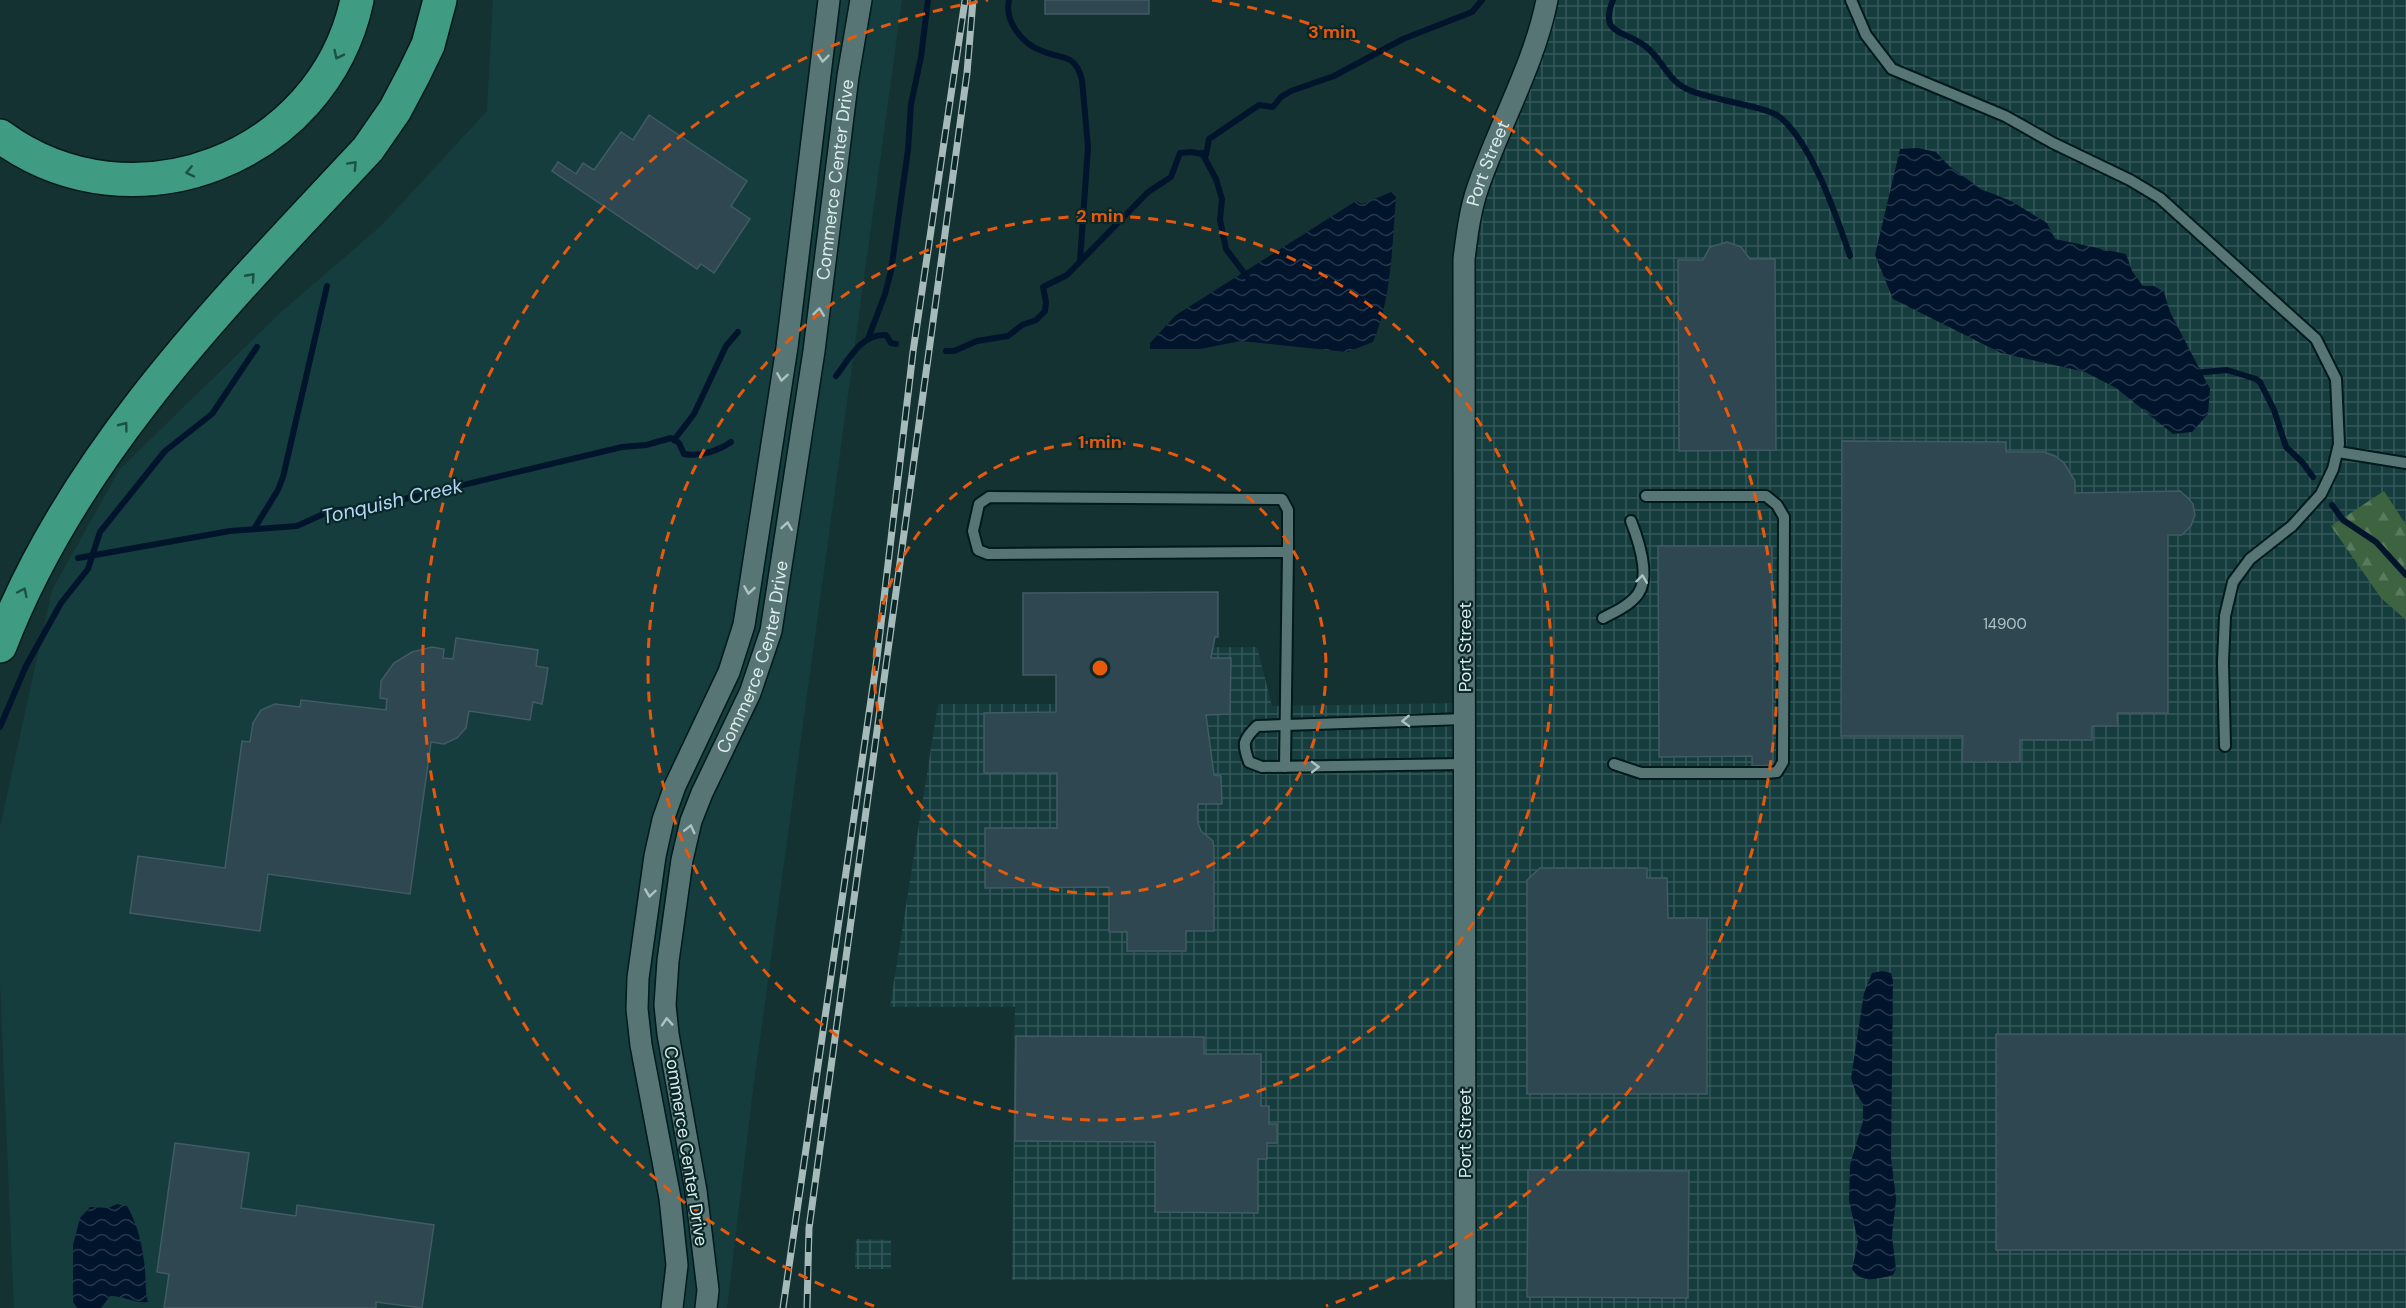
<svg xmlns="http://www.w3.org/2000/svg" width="2406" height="1308" font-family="'DM Sans',sans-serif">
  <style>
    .built { fill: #153d3e }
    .industrial { fill: url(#industrial-grid) }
    .forest { fill: url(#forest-firs) }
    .water { fill: url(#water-waves) }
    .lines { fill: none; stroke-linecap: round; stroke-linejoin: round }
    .stream { stroke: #00152c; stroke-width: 6 }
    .building { fill: #2e4750; stroke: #415b64; stroke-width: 1.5 }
    .service-casing { stroke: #00191a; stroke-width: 14 }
    .minor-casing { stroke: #00191a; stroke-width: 24 }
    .motorway-casing { stroke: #00191a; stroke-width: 36 }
    .service { stroke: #577575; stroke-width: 10 }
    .minor { stroke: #577575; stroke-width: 21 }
    .motorway { stroke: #3f9c82; stroke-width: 33 }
    .rail-casing { stroke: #a7baba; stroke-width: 7 }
    .rail { stroke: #0b2828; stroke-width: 4.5; stroke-dasharray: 14; stroke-linecap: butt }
    .oneway { stroke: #1d5148 }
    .oneway2 { stroke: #adc2c2 }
    .ring { fill: none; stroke: #e8590c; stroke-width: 3; stroke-dasharray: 10 8 }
    .labels { text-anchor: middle; stroke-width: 4.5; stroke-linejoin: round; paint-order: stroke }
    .number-label { font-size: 15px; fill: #b0c3c5 }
    .street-label { font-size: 18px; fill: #dcecec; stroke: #0b2828 }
    .water-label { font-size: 20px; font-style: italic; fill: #b3d6f7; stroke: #0b2828 }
    .centre { fill: #e8590c; stroke: #0b2828; stroke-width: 3 }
    .ring-label { font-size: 18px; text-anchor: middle; font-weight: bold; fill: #e8590c; stroke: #0b2828; stroke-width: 4.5; stroke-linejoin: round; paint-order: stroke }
  </style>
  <defs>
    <pattern id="industrial-grid" width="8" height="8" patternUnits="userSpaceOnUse" patternTransform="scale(1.5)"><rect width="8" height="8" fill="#153d3e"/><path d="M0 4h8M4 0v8" fill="none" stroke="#36595a"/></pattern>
    <pattern id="forest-firs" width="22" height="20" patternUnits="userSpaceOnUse" patternTransform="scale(1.5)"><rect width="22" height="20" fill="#3e6341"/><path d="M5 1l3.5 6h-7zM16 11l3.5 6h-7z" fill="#597a5d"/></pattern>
    <pattern id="water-waves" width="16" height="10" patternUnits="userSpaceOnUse" patternTransform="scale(1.5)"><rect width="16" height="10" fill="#00152c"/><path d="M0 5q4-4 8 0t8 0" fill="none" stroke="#25374b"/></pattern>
  </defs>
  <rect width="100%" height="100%" fill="#153232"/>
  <!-- built -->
  <path class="built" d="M493,0h409l-149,1090 -26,218h-713l-14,-325v-156l52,-237 68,-121 161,-157 100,-86 106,-115z"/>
  <!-- industrial -->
  <g class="industrial">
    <path d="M1547,0h859v1308h-943l2,-28h-453l3,-273h-125l48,-303h143l1,-56 175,-1 15,59 193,-3 -1,-444z"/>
    <path d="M856,1239l35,1v29h-36z"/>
  </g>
  <!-- forest -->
  <path class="forest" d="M2384,491l22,34v95l-25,-22 -50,-72z"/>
  <!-- water -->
  <g class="water">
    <path d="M1918,148l18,4 13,14 32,23 30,12 36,22 8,16 71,15 6,17 11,15h11l10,6 6,20 40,77 -2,25 -16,18 -19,2 -57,-46 -31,-16 -84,-19 -108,-54 -18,-44 25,-106z"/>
    <path d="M1391,192l5,5c-4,48 -4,101 -23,145l-26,10 -106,-11 -41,8h-50v-6l26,-28 180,-114 6,3z"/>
    <path d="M1882,971l9,2 2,7 -2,177 5,42 -4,37 4,33 -3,6c-15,4 -32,9 -41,-6l6,-27 -9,-42 1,-35 13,-44v-17l-7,-11 -5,-15 13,-85 8,-20z"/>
    <path d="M117,1204l10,2c11,18 16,43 18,63 1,11 0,22 3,33 -15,2 -22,-6 -38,-6l-9,12h-24l-4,-6v-57l7,-27 10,-11 18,1z"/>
  </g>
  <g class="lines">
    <!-- stream -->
    <g class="stream">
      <path d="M1009,0c-5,22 14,44 33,51 9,4 20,5 28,9 7,4 10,12 12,20l6,67 -8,114"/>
      <path d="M1613,0c-14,35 9,29 32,46 18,13 22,35 44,44 22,10 78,16 92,28 32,28 55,97 69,138"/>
      <path d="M1202,153l14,26 6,20 -2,21 6,29 22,29"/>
      <path d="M868,339l17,-45 6,-23 17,-121 3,-46 10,-47 7,-57"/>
      <path d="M946,351h8l23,-10 31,-5 14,-11 14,-5 9,-9 1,-9 -3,-15 24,-12 81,-83 23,-15 9,-24 12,-1 14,3 3,-16 50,-34 14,2 8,-10 10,-6 43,-15 69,-37 69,-27 10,-12"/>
      <path d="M2194,373l33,-3 29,9 4,3 14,28 12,37 16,15 11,15"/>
      <path d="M836,376c13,-17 26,-43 50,-41l5,8 5,1"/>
      <path d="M674,440l20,-26 32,-68 12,-14"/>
      <path d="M2332,505l11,15 33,22 30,33"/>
      <path d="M254,529l24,-39 5,-13 44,-191"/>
      <path d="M78,558l152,-27 67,-5 33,-15 41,-4 251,-60 24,-2 25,-7 8,5 5,11c15,3 34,-3 47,-12"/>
      <path d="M0,727l26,-61 35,-63 27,-34 12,-37 65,-81 47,-37 45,-67"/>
    </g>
  </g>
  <!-- building -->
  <g class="building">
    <rect x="1045" y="0" width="104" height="14"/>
    <path d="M649,115l98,66 -16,25 19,13 -36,54 -13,-9 -4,5 -145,-98 6,-9 18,12 7,-11 11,7 27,-38 12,8z"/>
    <path d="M1727,242l14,5 9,12h25l1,191 -97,1 -1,-191h25l7,-13z"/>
    <path d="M1842,441l164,1v10h38l11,4 9,7 11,18v12l105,-2 7,6 6,7 2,11 -4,11 -9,9h-14v178h-51l1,13h-26v14h-72v22h-58l1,-26h-122z"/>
    <path d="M1658,546h114l1,219 -21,1v-10l-93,1z"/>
    <path d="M1218,592v45h-3l-4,21h20l-1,56 -24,1 8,60 7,1 1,28h-24v19l3,8 12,10 1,9v81h-28v20h-59v-19h-18v-45l-124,1v-60h72v-55h-73v-60l72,-1v-37h-33v-82z"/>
    <path d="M456,638l82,12 -2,16 12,2 -6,36 -9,-2 -3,18 -61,-9 -3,17 -9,10 -13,6 -13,-2 -21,152 -142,-20 -8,57 -130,-18 8,-57 87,12 17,-127 8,1 3,-19 8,-13 14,-6 25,3 1,-7 85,10 1,-11 -7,-1 1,-17 13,-18 18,-11 20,-5 12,2 -1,9 10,1z"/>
    <path d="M1540,868h107v10h20l1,40h39v176h-180v-214z"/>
    <rect x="1996" y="1034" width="410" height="216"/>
    <path d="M1016,1036l188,1v17h57v52h8v18h8v19h-10v16h-9v54l-103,-1v-70l-140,-1z"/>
    <path d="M175,1143l74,10 -8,55 55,8 1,-11 137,20 -12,83 -46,-6v6h-212l5,-34 -12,-2z"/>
    <path d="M1528,1170l161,1 -1,127 -161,-1z"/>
  </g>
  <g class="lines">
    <!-- service casing -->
    <g class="service-casing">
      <g id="service">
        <path d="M1851,0l15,35 26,34 113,47 48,27 77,37 30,18 156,141 20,40 3,65 -6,25 -12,25 -29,32 -42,33 -17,23 -8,34 -2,46 2,84"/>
        <path d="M2338,452l68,11"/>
        <path d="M1603,618c12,-6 27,-13 35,-24 13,-18 0,-55 -7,-73"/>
        <path d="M1465,719l-208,7c-14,14 -15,17 -8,36l13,5 203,-3"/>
        <path d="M1614,764l27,9h126l10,-1 6,-10 1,-245 -7,-12 -11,-9h-120"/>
        <path d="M1285,767l3,-215 -300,2 -10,-4 -5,-19 6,-27 10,-7 293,2 6,11v42"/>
      </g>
    </g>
    <!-- minor casing -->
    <g class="minor-casing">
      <g id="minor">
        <path d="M672,1308l5,-43 -7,-67 -29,-153 -4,-36 1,-31 17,-122 8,-36 12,-34 54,-114 15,-47 43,-278 42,-347"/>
        <path id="s1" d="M706,1308l2,-18 -12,-99 -28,-157 -3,-29 3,-44 14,-101 9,-39 11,-28 48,-100 21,-62 43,-280 34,-275 13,-76"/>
        <path id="s2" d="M1465,1308l-1,-1049c3,-24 6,-49 14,-72 21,-61 57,-125 69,-187"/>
      </g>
    </g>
    <!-- motorway casing -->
    <g class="motorway-casing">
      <g id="motorway">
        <path d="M0,136c132,97 323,23 357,-136"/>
        <path d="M0,646c75,-195 228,-347 368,-497l27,-39 19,-36 14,-29 12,-45"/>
      </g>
    </g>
    <!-- service -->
    <use href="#service" class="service"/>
    <!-- minor -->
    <use href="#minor" class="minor"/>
    <!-- motorway -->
    <use href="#motorway" class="motorway"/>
    <!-- rail casing -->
    <g class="rail-casing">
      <g id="rail">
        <path d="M783,1308l94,-650 36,-306 52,-352"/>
        <path d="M807,1308l2,-80 158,-1155 6,-73"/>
      </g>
    </g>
    <!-- rail -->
    <use href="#rail" class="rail"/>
  </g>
  <!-- one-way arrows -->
  <defs><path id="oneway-chevron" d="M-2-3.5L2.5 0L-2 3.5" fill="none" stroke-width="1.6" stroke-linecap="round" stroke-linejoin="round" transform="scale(1.5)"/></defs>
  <g class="oneway">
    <use href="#oneway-chevron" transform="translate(338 55) rotate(116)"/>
    <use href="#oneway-chevron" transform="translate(353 165) rotate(-47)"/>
    <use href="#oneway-chevron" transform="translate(190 172) rotate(167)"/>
    <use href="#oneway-chevron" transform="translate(251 277) rotate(-48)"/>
    <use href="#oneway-chevron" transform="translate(124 426) rotate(-53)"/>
    <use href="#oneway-chevron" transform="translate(23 592) rotate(-65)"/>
  </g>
  <g class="oneway2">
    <use href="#oneway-chevron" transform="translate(823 58) rotate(96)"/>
    <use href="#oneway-chevron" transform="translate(819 312) rotate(-83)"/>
    <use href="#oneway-chevron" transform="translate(782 377) rotate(99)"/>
    <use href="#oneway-chevron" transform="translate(787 526) rotate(-81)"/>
    <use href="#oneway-chevron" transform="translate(1642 579) rotate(-83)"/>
    <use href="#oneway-chevron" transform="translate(749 590) rotate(99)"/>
    <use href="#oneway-chevron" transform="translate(1406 721) rotate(178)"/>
    <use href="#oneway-chevron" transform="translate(1315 767) rotate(-1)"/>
    <use href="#oneway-chevron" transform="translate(690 829) rotate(-76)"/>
    <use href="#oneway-chevron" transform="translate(650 893) rotate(98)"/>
    <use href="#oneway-chevron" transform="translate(667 1022) rotate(-94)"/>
  </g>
  <!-- distance rings -->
  <g class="ring">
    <circle cx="1100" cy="668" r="226"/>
    <circle cx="1100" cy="668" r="452"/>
    <path d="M874 1306A677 677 0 0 1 988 0M1212 0A677 677 0 0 1 1326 1306"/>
  </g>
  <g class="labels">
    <!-- number labels -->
    <g class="number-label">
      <text x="2005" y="629">14900</text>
    </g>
    <!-- street labels -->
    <g class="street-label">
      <text dy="6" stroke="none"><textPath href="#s2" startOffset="1148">Port Street</textPath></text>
      <text dy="6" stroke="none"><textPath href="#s1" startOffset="1155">Commerce Center Drive</textPath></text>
      <text transform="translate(1465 647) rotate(-90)" y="6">Port Street</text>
      <text dy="6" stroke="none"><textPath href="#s1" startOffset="669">Commerce Center Drive</textPath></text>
      <text transform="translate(1465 1133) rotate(-90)" y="6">Port Street</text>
      <text transform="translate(686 1146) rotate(81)" y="6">Commerce Center Drive</text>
    </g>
    <!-- water labels -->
    <g class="water-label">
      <text transform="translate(392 501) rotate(-13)" y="7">Tonquish Creek</text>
    </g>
  </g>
  <circle cx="1100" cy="668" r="9" class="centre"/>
  <g class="ring-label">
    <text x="1332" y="38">3 min</text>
    <text x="1100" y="222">2 min</text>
    <text x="1100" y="448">1 min</text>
  </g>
</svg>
